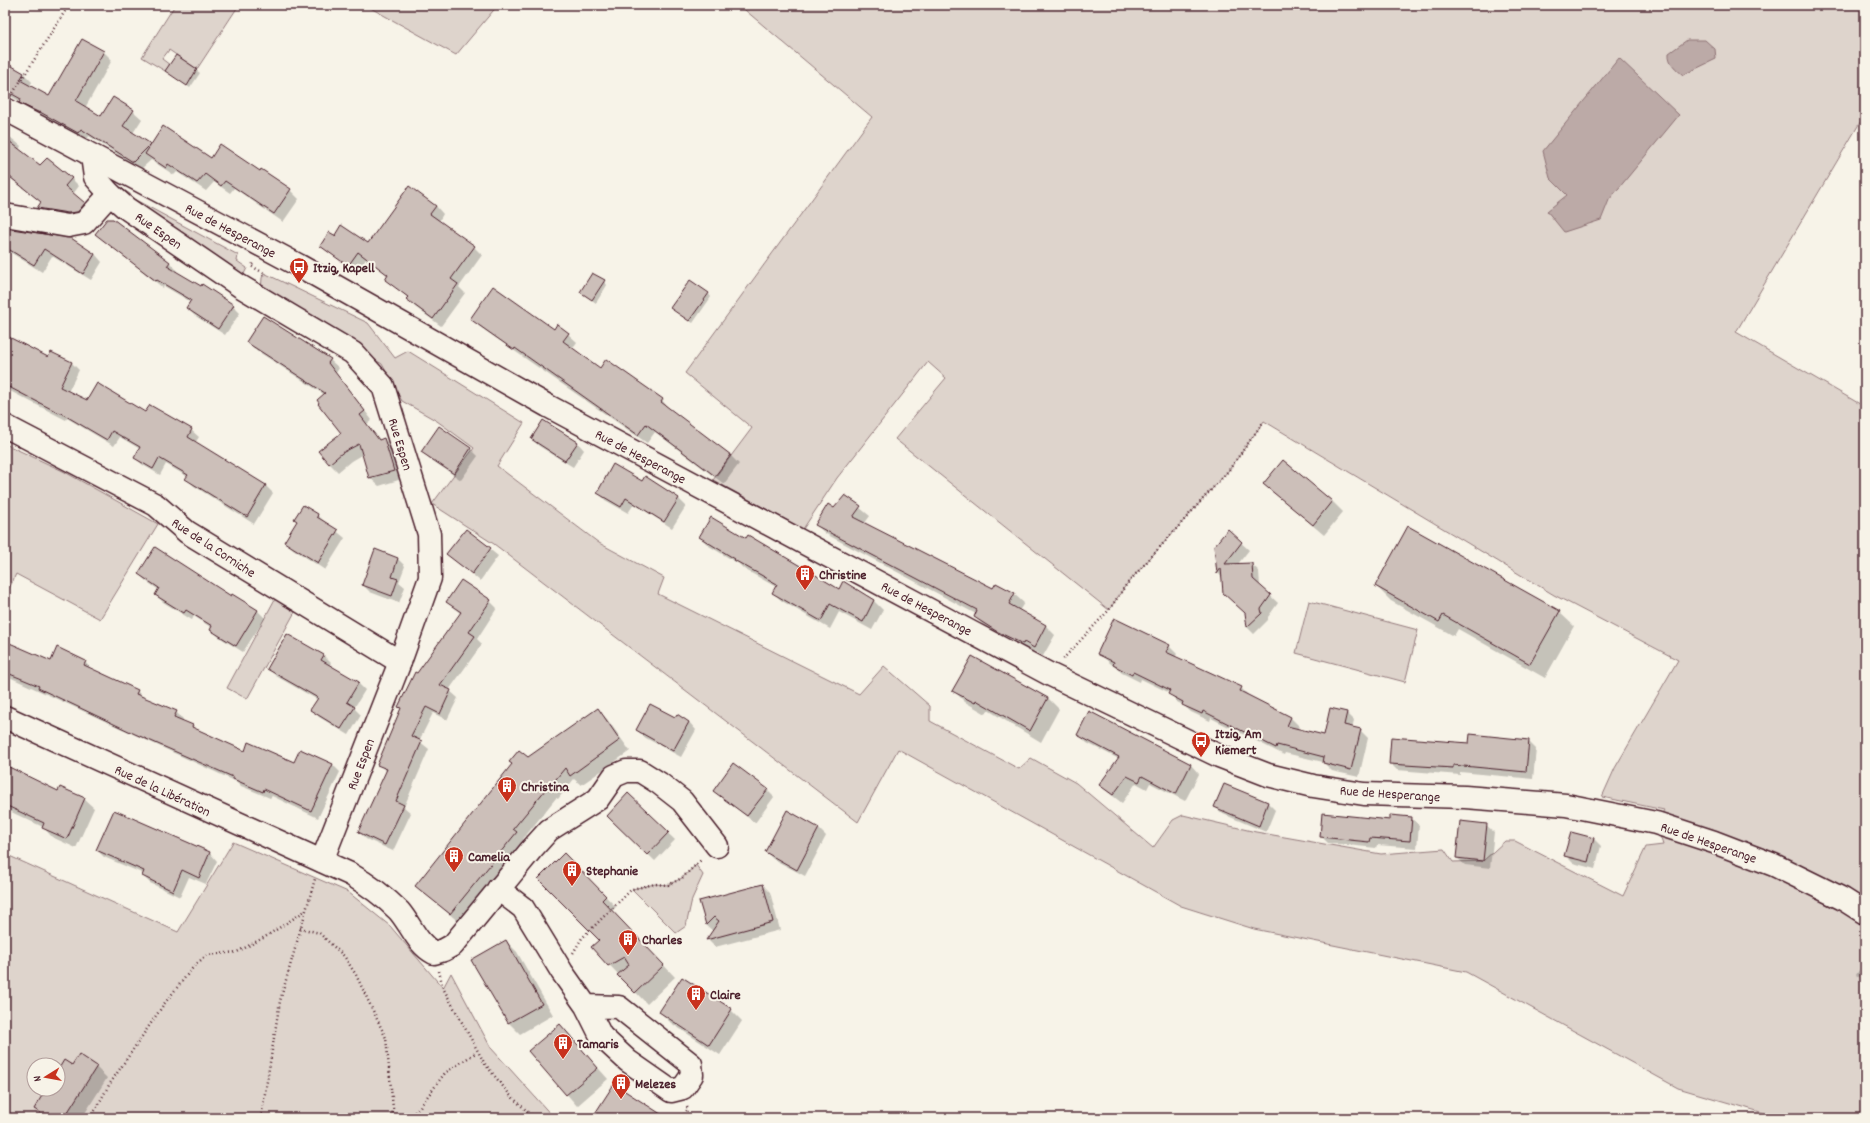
<svg xmlns="http://www.w3.org/2000/svg" width="1870" height="1123" font-family="Dekko,sans-serif">
  <style>
    .green { fill: #ded4cc; stroke: #947a7c; fill-rule: evenodd }
    .water { fill: #bcaaa7; stroke: #8e7275 }
    .shadow { fill: #0003 }
    .building { fill: #ccbfb9; stroke: #4a1f2b }
    .lines { fill: none; stroke-linecap: round; stroke-linejoin: round }
    .minor-casing { stroke: #4a1f2b; stroke-width: 25 }
    .major-casing { stroke: #4a1f2b; stroke-width: 25 }
    .path { stroke: #4a1f2b; stroke-width: 2.5; stroke-dasharray: 1 3; stroke-linecap: butt }
    .minor { stroke: #f7f3e8; stroke-width: 22 }
    .major { stroke: #f7f3e8; stroke-width: 22 }
    .labels { text-anchor: middle; stroke-width: 4; stroke-linejoin: round; paint-order: stroke }
    .street-label { font-size: 14px; fill: #4a1f2b; stroke: #f7f3e8 }
    .poi-label { font-size: 14px; font-weight: bold; fill: #4a1f2b; stroke: #f7f3e8; text-anchor: start }
  </style>
  <rect width="100%" height="100%" fill="#f7f3e8"/>
  <filter id="ink" filterUnits="userSpaceOnUse"><feTurbulence type="fractalNoise" baseFrequency=".025" numOctaves="2"/><feDisplacementMap in="SourceGraphic" scale="8" xChannelSelector="R" yChannelSelector="G"/><feConvolveMatrix kernelMatrix="1 2 1 2 8 2 1 2 1" color-interpolation-filters="sRGB"/></filter>
  <g filter="url(#ink)">
    <!-- green -->
    <g class="green">
      <path d="M175,5h64l-42,64 -28,-19 -7,9 8,6 -5,6 -23,-14z"/>
      <path d="M365,5h133l-42,50z"/>
      <path d="M739,5h1126v109l-129,218 129,75v711h-84l-103,-30 -212,-116 -212,-43 -73,-23 -283,-157 -40,73 -364,-278 -62,-40 42,-56 -37,-27 -35,-20 -20,-37 -121,-74 1,-12 2,-5 104,50 27,35 13,-7 116,72 -27,43 102,77 65,35 -6,16 201,100 25,-28 46,40v15l89,48 12,-11 45,25 77,65 20,-28 10,-5 73,17 125,22 63,-5 9,13 30,-1 22,-20h10l108,55 23,-49 17,-2 -7,-22 8,-13 -62,-13 13,-29 63,-108 -124,-65 -290,-174 -35,49 -103,115 -17,25 -214,-171 51,-61 -18,-16 -91,116 -34,51 -90,-49 39,-52 -67,-55 187,-256z"/>
      <path d="M113,183l17,11 2,4 106,57 -1,6 10,7 -4,8 -36,-26 -94,-61z"/>
      <path d="M5,444l58,27 95,53 -58,95 -84,-45 -11,23z"/>
      <path d="M275,599l21,11 -49,89 -20,-11z"/>
      <path d="M1309,601l109,29 -13,52 -109,-29z"/>
      <path d="M233,842l115,50 42,34 53,62 8,-15 40,75 63,70h-549v-264l173,78zM34,1065h24v24h-24z"/>
      <path d="M696,865l7,10 -11,24 -6,27 -10,7 -44,-44 23,-5 13,1 14,-7z"/>
    </g>
    <!-- water -->
    <g class="water">
      <path d="M1687,40h18l10,9 1,10 -33,16c-7,-6 -15,-12 -14,-22z"/>
      <path d="M1619,58l60,57 -70,85 -8,20 -37,12 -17,-21 20,-16 -17,-17 -7,-27z"/>
    </g>
    <!-- shadow -->
    <g class="shadow">
      <path d="M82,40l22,12 8,8 -27,48 16,9 12,-19 20,13 9,8 -9,14 19,13 108,27 30,17 9,9 -16,23 -49,-34 -4,5 -16,-11 -8,9 -29,-19 -3,3 -23,-15 -10,9 -52,-33 -2,5 -38,-22 -1,2 -19,-10 -8,-9 -16,-9v-29l19,10 8,8 -2,4 20,11z"/>
      <path d="M177,56l23,17 -10,15 -23,-17z"/>
      <path d="M5,133l16,13 -2,4 21,16 31,12 8,8 -6,8 20,18 -7,7 -40,-3 -7,-8 3,-5 -37,-29z"/>
      <path d="M436,206l7,8 -4,7 35,26 8,8 -23,32 6,6 -24,33 -26,-19 -8,-8 1,-1 -21,-19 2,-3 -23,-17 -9,14 -35,-27 17,-7 29,5z"/>
      <path d="M112,220l58,43 7,7 -2,2 58,34 7,7 -15,22 -31,-20 -7,-7 4,-6 -27,-16 -1,2 -66,-54z"/>
      <path d="M5,229l90,25 7,8 -11,18 -39,-24 -10,16 -37,-23z"/>
      <path d="M604,281l3,4 -11,18 -15,-11z"/>
      <path d="M708,293l3,4 -18,26 -18,-12z"/>
      <path d="M263,317l67,43 9,8 -3,5 36,47 -5,4 13,16 4,-1 9,9 9,31 -23,7 -9,-8 -7,-24 -12,7 -13,11 -8,-8 -11,-13 23,-18 -17,-38 -69,-45 -9,-8z"/>
      <path d="M471,318l83,12 14,4 9,8 -5,7 28,20 62,31 8,10 61,46 8,8 -15,20 -69,-52 -8,11 -167,-116z"/>
      <path d="M5,336l44,23 2,-6 21,10 7,7 -11,22 19,10 59,12 45,16 8,7 -4,6 71,43 7,7 -19,31 -60,-38 -7,-7 1,-2 -22,-13 -6,11 -17,-10 -8,-7 5,-9 -20,-12 -6,9 -47,-28 -1,2 -56,-29 -5,-6z"/>
      <path d="M439,428l32,21 7,7 -17,24 -31,-21 -7,-7z"/>
      <path d="M532,439l45,3 7,8 -11,17 -34,-21z"/>
      <path d="M645,478l34,21 7,7 -14,22 -38,-24 -6,9 -23,-13 -7,-8 44,-9z"/>
      <path d="M1264,484l68,17 11,11 -19,23z"/>
      <path d="M845,496l25,20 -6,8 130,65 20,5 10,9 -5,8 27,15 9,9 -12,21 -9,-5 -2,2 -48,-27 -9,-9 1,-3 -150,-80 -10,-9 18,-16z"/>
      <path d="M317,515l28,23 -20,32 -32,-21 -7,-7z"/>
      <path d="M466,530l32,26 -18,25 -32,-27z"/>
      <path d="M1228,531l21,19 -11,14h13l8,7 1,15 18,17 -10,14v3l-14,14 -7,-7 -1,-14 -23,-34 -5,-6 -3,-27z"/>
      <path d="M700,537l139,53 5,-8 30,19 9,9 -11,20 -33,-18 -9,17 -48,-28 -9,-8 3,-6 -32,-18 -5,-5 -30,-18z"/>
      <path d="M398,559l7,7 -6,16 6,5 -6,16 -29,-11 -7,-7z"/>
      <path d="M139,574l93,23 1,-1 25,15 7,7 -22,34 -24,-15 -8,-7 1,-2 -18,-12 -2,4 -29,-18 -7,-7 3,-5 -13,-9z"/>
      <path d="M1376,586l183,26 15,14 -29,52 -87,-49 -4,7 -63,-35z"/>
      <path d="M490,601l7,7 -20,31 5,5 -33,46 9,8 -11,22 -14,-7 -14,28 10,8 -25,58 7,6 -18,38 -27,-12 -7,-7 28,-60 -9,-8 24,-55 -3,-2 18,-33 44,-60 -14,-12z"/>
      <path d="M288,635l36,21 7,7 -2,3 29,17 7,7 -11,18 7,7 -12,20 -30,-18 -7,-8 6,-9 -42,-24 -7,-7z"/>
      <path d="M5,642l46,20h34l7,8 45,21 7,7 32,14 7,7 -1,3 10,4 4,4 49,22 50,11 6,-13 32,15 7,7 -22,46 -46,-22 -2,2 -29,-12 -4,-4 -232,-107z"/>
      <path d="M1169,646l8,8 -2,3 66,31 8,8 42,22 8,8 -2,3 27,7 22,-24 8,8 -2,9 8,1 8,8 -9,39 -27,-6 -9,-9 -38,-9 -1,2 -73,-37 -1,3 -19,-9 -8,-7 -6,-3 -7,-9 -29,-14 -1,3 -18,-9 -24,-20z"/>
      <path d="M954,691l94,7 11,11 -18,33 -53,-32 -2,4 -21,-12z"/>
      <path d="M597,709l10,10 23,32 -49,34 -7,-6 -16,20 -2,-1 -33,41 3,4 -66,80 -44,-37 97,-121 -3,-3 18,-3z"/>
      <path d="M1090,713l101,52 8,9 -14,27 -35,-18 -3,6 -11,-6 -14,20 -13,-10 -9,-8 19,-26 -32,-16 -9,-9z"/>
      <path d="M676,719l13,3 7,8 -15,27 -37,-20 -7,-7z"/>
      <path d="M1528,741l8,8 -3,30 -73,-7v3l-63,-5 -7,-7 80,-19z"/>
      <path d="M5,767l54,25 25,7 10,9 -18,40 -24,-11 -9,-10 -38,-18z"/>
      <path d="M1224,785l44,18 7,7 -9,22 -43,-18 -8,-7z"/>
      <path d="M767,790l7,7 -19,26 -41,-32z"/>
      <path d="M628,795l47,45 -20,21 -47,-45z"/>
      <path d="M114,811l96,42 7,8 -11,23 -17,-7 -9,20 -30,-14 -7,-7 1,-2 -40,-17 -7,-7z"/>
      <path d="M787,812l32,17 7,7 -21,40 -32,-17 -7,-7z"/>
      <path d="M1411,818l8,7 -2,23 -40,-3 -1,3 -48,-5 -7,-7 70,-15z"/>
      <path d="M1486,825l8,7 -4,36 -25,-3 -8,-7z"/>
      <path d="M1571,833l23,6 7,7 -6,23 -22,-6 -7,-7z"/>
      <path d="M564,854l52,53 -4,4 63,66 -28,27 -55,-57 8,-7z"/>
      <path d="M763,885l7,7 10,38 -65,17 -7,-7 5,-9 -7,-6 -6,-24z"/>
      <path d="M506,941l11,11 36,63 -33,19 -11,-11 -36,-63z"/>
      <path d="M1863,964l2,1v16l-9,-6z"/>
      <path d="M682,978l49,32 11,11 -22,34 -49,-32 -11,-11z"/>
      <path d="M560,1025l48,54 -31,27 -47,-55z"/>
      <path d="M73,1066l23,1 11,11 -25,40h-43l2,-3 -6,-7 12,-19h11v-17z"/>
    </g>
    <!-- building -->
    <g class="building">
      <path d="M82,39l22,12 -28,50 25,15 12,-19 21,13 -11,16 28,18 -18,18 -52,-33 -3,4 -38,-21v1l-21,-10 2,-4 -9,-5 -2,4 -5,-1v-35l19,11 -4,7 29,16z"/>
      <path d="M176,55l21,14 -10,17 -22,-15z"/>
      <path d="M163,126l48,32 9,-14 40,27 1,-2 30,20 -17,25 -49,-33 -4,5 -16,-12 -8,9 -29,-19 -2,4 -21,-14z"/>
      <path d="M5,138l35,27 7,-7 25,20 -7,8 20,17 -7,9 -10,1 -31,-5 4,-6 -36,-29z"/>
      <path d="M409,186l27,20 -6,8 45,32 -24,33 7,5 -25,35 -27,-20 2,-2 -23,-17 3,-5 -30,-23 -10,14 -28,-20 9,-14 7,4 -1,-1 6,-10 27,18z"/>
      <path d="M107,219h6l57,43 -3,4 34,20 1,-2 32,21 -16,24 -32,-21 5,-8 -34,-20 -1,1 -61,-47z"/>
      <path d="M5,228l66,10 24,16 -12,20 -39,-25 -10,16 -29,-18z"/>
      <path d="M592,273l13,7 -13,20 -12,-8z"/>
      <path d="M690,280l19,13 -20,28 -19,-13z"/>
      <path d="M493,286l61,43 3,-5 12,9 -6,8 37,27 6,-9 57,40 -2,3 70,53 -16,21 -69,-52 -8,11 -123,-87 -1,2 -44,-31z"/>
      <path d="M263,316l68,43 -3,4 37,48 -5,4 19,25 5,-2 10,33 -25,7 -10,-34 -17,9 -13,11 -11,-13 23,-18 -23,-29 1,-1 -2,-3 8,-7 -79,-51z"/>
      <path d="M5,335l43,22 3,-5 21,10 -12,25 27,13 10,-17 48,29 5,-7 42,24 -4,8 78,48 -19,32 -62,-38 3,-4 -29,-17 -6,11 -19,-11 6,-11 -28,-16 -5,9 -48,-28v1l-54,-28z"/>
      <path d="M543,420l35,22 -13,19 -34,-22z"/>
      <path d="M439,426l32,22 -17,26 -33,-22z"/>
      <path d="M1283,460l49,41 -19,24 -50,-41z"/>
      <path d="M613,464l29,17 3,-5 34,22 -15,24 -38,-24 -5,9 -24,-14z"/>
      <path d="M845,495l16,11 -8,11 140,71 3,-5 19,10 -6,11 37,21 -12,23 -10,-6 -1,2 -27,-13 -22,-14 3,-7 -162,-85 13,-21 6,4z"/>
      <path d="M303,505l15,9 -1,3 21,13 -20,33 -34,-21 13,-21 -3,-2z"/>
      <path d="M711,517l35,21 2,-3 91,54 4,-8 31,19 -11,22 -33,-18 -9,17 -49,-28 5,-9 -43,-24 1,-1 -36,-22z"/>
      <path d="M1408,526l152,85 -30,53 -87,-49 -4,7 -64,-36z"/>
      <path d="M466,529l25,19 -19,26 -26,-20z"/>
      <path d="M1228,529l14,13 -17,22 27,-1 1,16 18,16 -10,14 1,4 -15,14 -2,-14 -22,-20 -2,-25 -4,6 -3,-28z"/>
      <path d="M155,547l76,49 1,-2 26,16 -22,36 -26,-16 2,-4 -26,-16 -2,3 -29,-18 4,-7 -21,-14z"/>
      <path d="M375,549l23,9 -6,19 6,2 -6,17 -30,-11z"/>
      <path d="M461,580l30,20 -22,32 6,4 -35,49 11,5 -11,24 -14,-7 -15,29 11,5 -26,60 8,4 -19,40 -27,-13 29,-63 -10,-4 24,-57 -3,-1 17,-35 2,1 44,-61 -15,-10z"/>
      <path d="M1114,618l56,27 -4,7 76,35 -2,4 51,26 -4,9 37,9 6,-27 17,4 -3,13 17,4 -10,41 -28,-7 1,-6 -47,-12 -1,3 -73,-37 -1,3 -20,-9 1,-3 -15,-8 2,-4 -37,-18 -1,3 -19,-10 1,-3 -17,-8z"/>
      <path d="M287,634l37,21 -3,5 38,22 -12,20 8,5 -14,22 -31,-19 8,-12 -51,-29z"/>
      <path d="M5,641l46,20 6,-14 29,14 -2,4 54,25 -2,4 41,17 -3,6 19,8 -1,2 53,24 3,-9 46,20 6,-13 33,15 -22,47 -47,-22 -1,3 -30,-13v-2l-98,-43 -97,-46 1,-2 -34,-14z"/>
      <path d="M972,656l76,42 -18,33 -54,-31 -1,3 -23,-12z"/>
      <path d="M650,704l25,13 2,-3 12,8 -16,29 -37,-21z"/>
      <path d="M598,708l22,32 -50,36 -5,-8 -18,22 -1,-1 -33,40 4,3 -67,82 -35,-28 97,-122 -3,-2 10,-12 9,7z"/>
      <path d="M1089,711l102,53 -15,30 -34,-18 -3,6 -12,-6 -14,19 -14,-10 20,-28 -42,-22z"/>
      <path d="M1470,734l59,6 -3,32 -73,-7v3l-64,-4 2,-27 78,6z"/>
      <path d="M733,763l35,26 -21,27 -34,-25z"/>
      <path d="M5,765l53,26 2,-4 25,11 -18,41 -25,-11 2,-5 -39,-18z"/>
      <path d="M1224,784l44,18 -9,24 -45,-19z"/>
      <path d="M628,793l41,39 -22,23 -40,-39z"/>
      <path d="M114,810l96,42 -11,26 -17,-8 -9,21 -31,-15 2,-5 -48,-21z"/>
      <path d="M787,810l32,18 -22,42 -32,-18z"/>
      <path d="M1322,813l68,7v-5l22,2 -2,24 -40,-3 -1,4 -49,-5z"/>
      <path d="M1460,821l27,3 -4,37 -27,-3z"/>
      <path d="M1571,832l23,6 -6,24 -24,-6z"/>
      <path d="M564,853l42,43 -4,4 62,65 -29,28 -18,-18 12,-10 -5,-8 -16,9 -17,-19 8,-7 -61,-61z"/>
      <path d="M763,884l10,38 -67,18 13,-19 -5,-4 -8,8 -7,-24z"/>
      <path d="M506,940l36,64 -34,19 -37,-63z"/>
      <path d="M682,977l50,32 -23,36 -50,-33z"/>
      <path d="M560,1024l38,44 -32,27 -38,-44z"/>
      <path d="M79,1054l18,12 -33,52h-27l4,-5 -7,-4 12,-20h12v-19l6,-10 8,5z"/>
      <path d="M614,1084l53,34h-75z"/>
    </g>
    <g class="lines">
      <!-- minor casing -->
      <g class="minor-casing">
        <g id="minor">
          <path d="M92,156l3,21 15,17 16,14 114,78 113,67 30,33 46,148 1,44 -30,84 -78,199"/>
          <path d="M5,215l63,11 16,-3 26,-29"/>
          <path d="M5,426l151,79 31,27 213,130"/>
          <path d="M5,717l345,157c19,11 33,21 49,37 12,14 18,33 35,42l10,-3 9,-5 78,-95 18,-20 49,-31 16,-23 12,-5h14l19,12 23,18 35,45"/>
          <path d="M498,889l25,19 39,64 24,34 15,30 27,25 43,30 12,-3 9,-13 -1,-11 -72,-57 -33,-1"/>
        </g>
      </g>
      <!-- major casing -->
      <g class="major-casing">
        <path id="major" d="M5,109l293,156 250,141 501,268 170,82 49,19 45,11 51,8 101,3 101,8 90,18 58,19 60,23 69,34 22,14"/>
      </g>
      <!-- path -->
      <g class="path">
        <path d="M13,93l56,-88"/>
        <path d="M253,264l-2,2 13,7 -1,3"/>
        <path d="M1063,659l46,-49 17,-25 103,-115 35,-49"/>
        <path d="M300,928l19,5 25,23 12,19 30,63 7,70 -1,10"/>
        <path d="M573,953l9,-15 50,-49 23,-5 13,1 14,-7 20,-19"/>
        <path d="M439,971l4,17 42,76 25,31 24,23"/>
        <path d="M91,1118l18,-33 55,-81 31,-39 12,-10 30,-3 28,-15 40,-26"/>
        <path d="M261,1118l19,-117 35,-122"/>
        <path d="M409,1118l10,-10 26,-35 32,-21"/>
        <path d="M682,1118l6,-9 -1,-2"/>
      </g>
      <!-- minor -->
      <use href="#minor" class="minor"/>
      <!-- major -->
      <use href="#major" class="major"/>
    </g>
  </g>
  <!-- icons -->
  <defs>
    <g id="bus-pin" transform="scale(1)"><path d="M0 17L-7.5 6A9.5 9.5 0 1 1 7.5 6Z" fill="#c8321e" stroke="#f7f3e8"/><path d="M-5-6H5V4H4V6H2V4H-2V6H-4V4H-5ZM-3.5-4V0h7V-4ZM-3.5 1.2v1.5H-2V1.2ZM2 1.2v1.5H3.5V1.2Z" fill="#fff"/></g>
    <g id="building-pin" transform="scale(1)"><path d="M0 17L-7.5 6A9.5 9.5 0 1 1 7.5 6Z" fill="#c8321e" stroke="#f7f3e8"/><path d="M-4-6H4V6H1V3H-1V6H-4ZM-2.5-4.3h1.7v1.8h-1.7ZM.8-4.3h1.7v1.8H.8ZM-2.5-1h1.7V.8h-1.7ZM.8-1h1.7V.8H.8Z" fill="#fff"/></g>
  </defs>
  <g fill-rule="evenodd">
    <use href="#bus-pin" x="299" y="267"/>
    <use href="#building-pin" x="805" y="574"/>
    <use href="#bus-pin" x="1201" y="741"/>
    <use href="#building-pin" x="507" y="786"/>
    <use href="#building-pin" x="454" y="856"/>
    <use href="#building-pin" x="572" y="870"/>
    <use href="#building-pin" x="628" y="939"/>
    <use href="#building-pin" x="696" y="994"/>
    <use href="#building-pin" x="563" y="1043"/>
    <use href="#building-pin" x="621" y="1083"/>
  </g>
  <g class="labels">
    <!-- street labels -->
    <g class="street-label">
      <text transform="translate(159 230) rotate(35)" y="5">Rue Espen</text>
      <text transform="translate(231 230) rotate(28)" y="5">Rue de Hesperange</text>
      <text transform="translate(401 444) rotate(73)" y="5">Rue Espen</text>
      <text transform="translate(641 456) rotate(28)" y="5">Rue de Hesperange</text>
      <text transform="translate(214 547) rotate(33)" y="5">Rue de la Corniche</text>
      <text transform="translate(927 608) rotate(28)" y="5">Rue de Hesperange</text>
      <text transform="translate(360 764) rotate(-69)" y="5">Rue Espen</text>
      <text transform="translate(163 790) rotate(25)" y="5">Rue de la Libération</text>
      <text transform="translate(1390 793) rotate(4)" y="5">Rue de Hesperange</text>
      <text transform="translate(1709 842) rotate(19)" y="5">Rue de Hesperange</text>
    </g>
    <!-- poi labels -->
    <g class="poi-label">
      <text x="313" y="272">Itzig, Kapell</text>
      <text x="819" y="579">Christine</text>
      <text x="1215" y="738">Itzig, Am<tspan x="1215" dy="16">Kiemert</tspan></text>
      <text x="521" y="791">Christina</text>
      <text x="468" y="861">Camelia</text>
      <text x="586" y="875">Stephanie</text>
      <text x="642" y="944">Charles</text>
      <text x="710" y="999">Claire</text>
      <text x="577" y="1048">Tamaris</text>
      <text x="635" y="1088">Melezes</text>
    </g>
  </g>
  <!-- margin -->
  <rect width="1870" height="1123" fill="none" stroke="#f7f3e8" stroke-width="20"/>
  <rect x="10" y="10" width="1850" height="1103" fill="none" stroke="#4a1f2b" stroke-width="1.5" filter="url(#ink)"/>
  <!-- north arrow -->
  <g transform="translate(46 1077) rotate(259)"><circle r="19" fill="#f7f3e8" stroke="#b29e9c"/>
  <path d="M0-3L7 15L0 10L-7 15Z" fill="#c8321e"/>
  <text y="-6" font-size="11" font-weight="bold" text-anchor="middle" fill="#4a1f2b">N</text>
  </g>
</svg>
